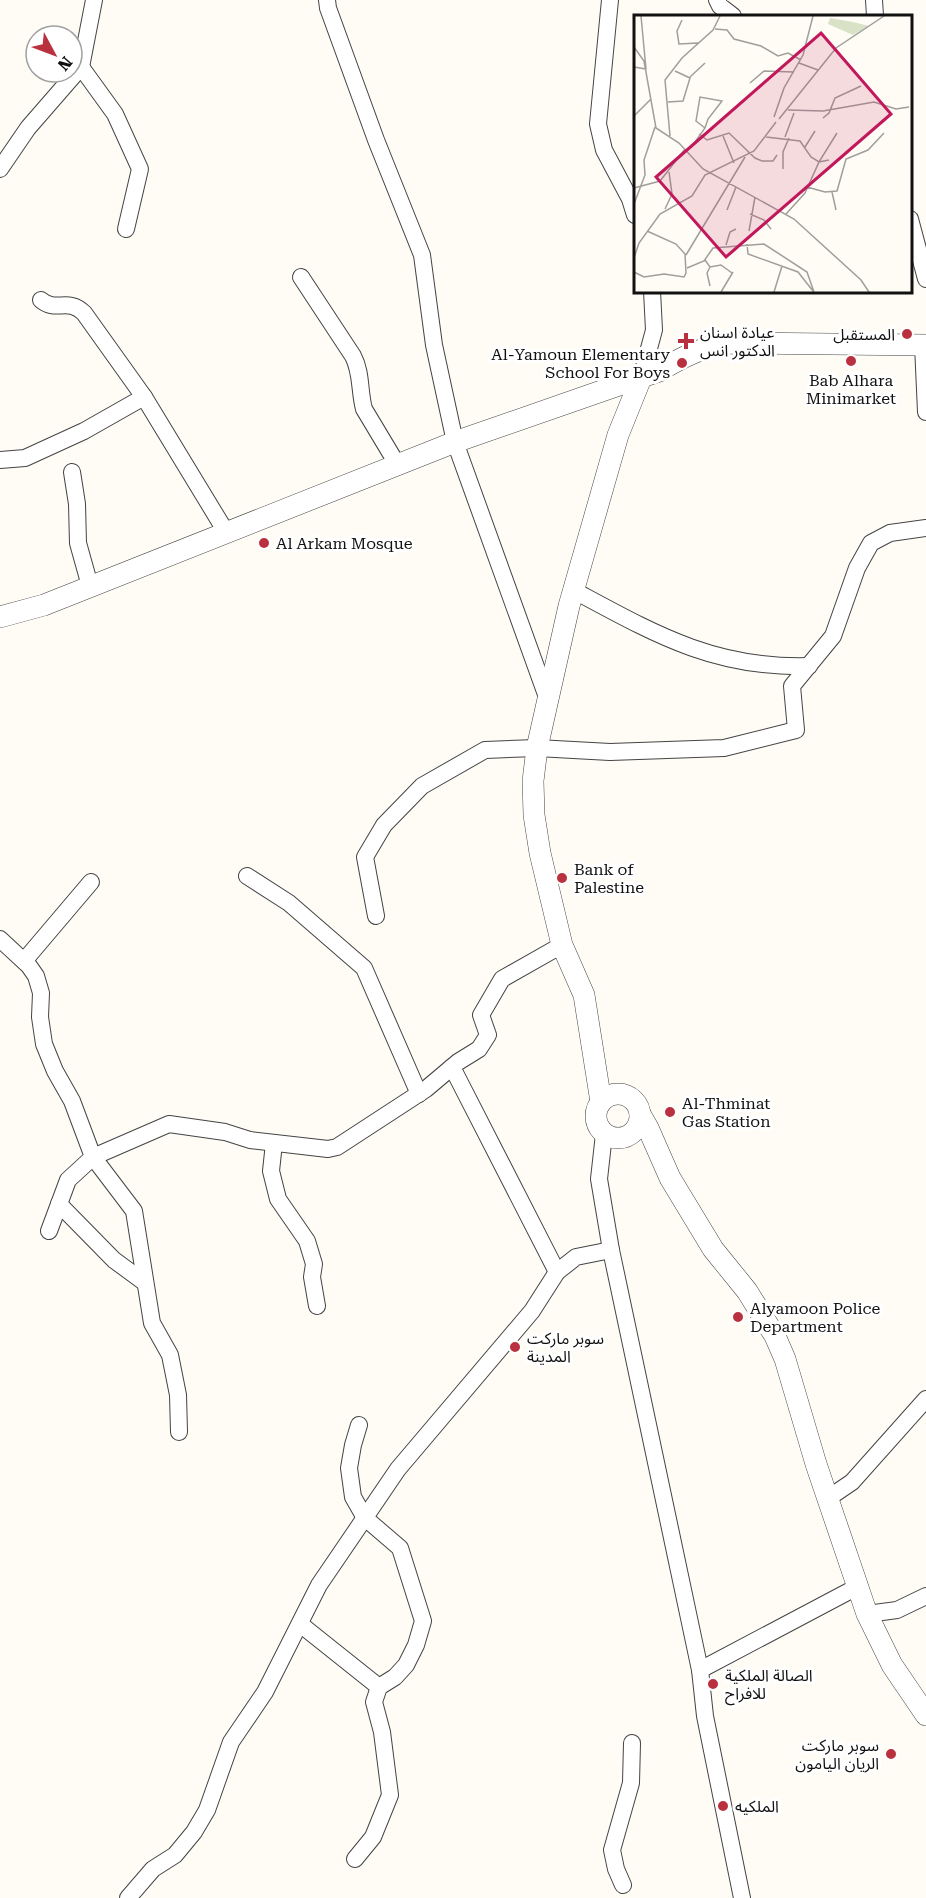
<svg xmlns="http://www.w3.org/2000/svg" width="926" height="1898" font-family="'Roboto Serif','Noto Sans Arabic',serif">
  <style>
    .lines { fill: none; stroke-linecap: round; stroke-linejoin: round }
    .minor-casing { stroke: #444; stroke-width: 18 }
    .tertiary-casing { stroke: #444; stroke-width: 22 }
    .minor { stroke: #fff; stroke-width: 16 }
    .tertiary { stroke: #fff; stroke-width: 21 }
    .poi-dot { fill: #b9313f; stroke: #fff; stroke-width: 2 }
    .labels { text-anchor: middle; stroke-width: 6; stroke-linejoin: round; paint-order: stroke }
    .poi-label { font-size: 16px; fill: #111; stroke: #fff; text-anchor: start }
    .inset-road { fill: none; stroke: #9f9e9a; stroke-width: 1.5 }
    .view { fill: #c2185b; fill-opacity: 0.15; stroke: #c2185b; stroke-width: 3 }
    .inset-edge { fill: none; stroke: #111; stroke-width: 3 }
  </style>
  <rect width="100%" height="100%" fill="#fefcf5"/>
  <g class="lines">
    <!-- minor casing -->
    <g class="minor-casing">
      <g id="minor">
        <path d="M327,0l1,8 48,132 46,115 12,90 21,97 93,258"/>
        <path d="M610,0l-12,124 6,26 26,49 5,16"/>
        <path d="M717,0l3,6 13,10"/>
        <path d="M874,0l1,16"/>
        <path d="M81,67l34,47 25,55 -14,60"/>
        <path d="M0,169l28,-41 53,-61 13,-67"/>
        <path d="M910,219l16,60"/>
        <path d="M301,277l52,79c9,17 6,35 11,53l33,55"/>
        <path d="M41,300c15,13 27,-3 43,13l60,84 82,135"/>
        <path d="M923,345l3,67"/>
        <path d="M641,378l13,-48 -2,-39"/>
        <path d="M0,460l25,-2 59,-27 60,-34"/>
        <path d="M72,472l5,32 1,39 12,43"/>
        <path d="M573,590c80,43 141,79 236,76"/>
        <path d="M247,876l42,27 75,65 55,126"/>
        <path d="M376,916l-11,-59 19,-32 38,-39 63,-36 52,-2 73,4 114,-4 72,-18 -4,-44 41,-50 24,-68 14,-25 19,-10 36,-5"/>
        <path d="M0,939l29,27 7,10 5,17 -1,24 4,27 11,27 17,30 21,56 -25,23 -19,51"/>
        <path d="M24,961l67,-79"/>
        <path d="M452,1067l105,205"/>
        <path d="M604,1134l-5,45 12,71 89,420 5,46 37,182"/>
        <path d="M274,1143l-3,28 7,28 29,42 7,23 -2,13 5,29"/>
        <path d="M59,1204l55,56 30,22"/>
        <path d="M179,1432l-1,-37 -8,-40 -18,-32 -18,-112 -41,-54 76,-33 56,8 25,8 78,9 9,-2 89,-58 32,-27 21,-13 9,-14 -7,-20 21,-36 60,-34"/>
        <path d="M827,1499l25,-17 74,-83"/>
        <path d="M867,1614l30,-4 29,-14"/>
        <path d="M300,1624l79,63"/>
        <path d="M700,1670l157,-83"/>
        <path d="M355,1859l18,-22 17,-42 -8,-63 -8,-30 5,-15 16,-10 11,-12 10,-20 7,-24 -23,-73 -35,-30 -12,-21 -4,-29 4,-23 6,-20"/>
        <path d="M623,1885l-7,-16 -4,-19 19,-67 1,-40"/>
        <path d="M128,1898l25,-29 22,-14 19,-23 13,-22 24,-68 34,-50 54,-107 79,-116 134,-158 25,-39 19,-15 35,-7"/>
      </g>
    </g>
    <!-- tertiary casing -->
    <g class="tertiary-casing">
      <g id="tertiary">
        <path d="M0,617l44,-12 411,-163 204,-71c22,-13 43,-24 68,-28l199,2"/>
        <circle cx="618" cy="1116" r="22"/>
        <path d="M601,1102l-17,-107 -22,-50 -22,-92 -6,-38 -1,-34 4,-33 32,-142 49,-171 23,-57"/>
        <path d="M640,1114l8,14 22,50 43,71 34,42 28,45 10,23 31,105 51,150 25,51 34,50"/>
      </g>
    </g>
    <!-- minor -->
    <use href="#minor" class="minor"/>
    <!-- tertiary -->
    <use href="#tertiary" class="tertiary"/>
  </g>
  <!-- markers -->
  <g class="poi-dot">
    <circle cx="907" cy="334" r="6"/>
    <path d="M683 332h6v6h6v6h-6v6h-6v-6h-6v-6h6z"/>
    <circle cx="851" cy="361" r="6"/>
    <circle cx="682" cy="363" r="6"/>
    <circle cx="264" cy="543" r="6"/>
    <circle cx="562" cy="878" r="6"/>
    <circle cx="670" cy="1112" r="6"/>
    <circle cx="738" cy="1317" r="6"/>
    <circle cx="515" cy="1347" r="6"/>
    <circle cx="713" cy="1684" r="6"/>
    <circle cx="891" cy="1754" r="6"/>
    <circle cx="723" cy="1806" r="6"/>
  </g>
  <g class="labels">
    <!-- poi labels -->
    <g class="poi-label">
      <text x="700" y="338">عيادة اسنان<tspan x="700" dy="18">الدكتور انس</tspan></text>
      <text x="895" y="340" text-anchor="end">المستقبل</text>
      <text x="670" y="360" text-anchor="end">Al-Yamoun Elementary<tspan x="670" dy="18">School For Boys</tspan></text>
      <text x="851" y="386" text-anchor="middle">Bab Alhara<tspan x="851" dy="18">Minimarket</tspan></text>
      <text x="276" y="549">Al Arkam Mosque</text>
      <text x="574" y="875">Bank of<tspan x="574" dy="18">Palestine</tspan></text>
      <text x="682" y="1109">Al-Thminat<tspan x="682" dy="18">Gas Station</tspan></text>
      <text x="750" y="1314">Alyamoon Police<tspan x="750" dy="18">Department</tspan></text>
      <text x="527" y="1344">سوبر ماركت<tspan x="527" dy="18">المدينة</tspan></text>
      <text x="725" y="1681">الصالة الملكية<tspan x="725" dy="18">للافراح</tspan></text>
      <text x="879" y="1751" text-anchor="end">سوبر ماركت<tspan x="879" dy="18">الريان اليامون</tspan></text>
      <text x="735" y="1812">الملكيه</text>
    </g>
  </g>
  <!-- overview -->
  <g transform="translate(634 15)">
    <rect width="278" height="278" fill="#fefcf5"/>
    <path d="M196,3l23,4 16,4 -16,9 -25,-11z" fill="#d9e1c6"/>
    <path class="inset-road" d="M48,5l-5,11 2,13 19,-1M81,14l12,1 7,9 27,7 17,10 10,-3 13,7M0,32l10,14 12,67 23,15 24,26 91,50 67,61 8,12M165,48l19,7M0,52l12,2 -5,-53M56,62l15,-14M116,68l14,-12 30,1M34,87l15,-1 7,-23 -15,-7M154,95l35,1 51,-9 22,7 13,-2M0,101l17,-17M140,102l10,-29 19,-33 10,-39M189,103l6,-5 6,-15 26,-12M145,104l57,-71 48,-32M65,119l8,6 22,-7 26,25 7,3h11l4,-6M36,121l-5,-56 17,-22 31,-28 7,-14M89,121l11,27M132,122l34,4 11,16 8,5 18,-29M151,122l9,-24M171,132l10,-16M52,136l9,-9 10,-14 3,-9 14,-18 -22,-4 -4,24 9,7M149,154v-17l6,-14M173,172l18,5 12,-1 9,-32 22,-9 16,-17M0,173l26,-7 25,-32M198,177l4,18M0,189l11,-29 -1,-15 11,-33M31,194l7,-15 -3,-22M93,195l9,-23M116,199l14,6 7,9M152,199l19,-21 14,-31 10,-2M115,216l6,-34M113,229l1,10 50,18 15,19M92,230l4,-13 6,-3M52,240l59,-98M0,243l5,-15 21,-29 32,-18 13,-21 49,-24 22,-29M71,245l5,7 11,-2 11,8M53,253l17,-7 9,-13 51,-4 43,28 7,20M0,257l10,5 20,-3 20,3 2,-4 -1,-19 -9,-10 -29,-13M76,271l-3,-13 3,-6M87,277l12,-20M140,277l8,-26"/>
    <path class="view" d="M187,18l70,81 -165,143 -70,-80z"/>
    <rect width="278" height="278" class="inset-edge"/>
  </g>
  <!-- north arrow -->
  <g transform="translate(54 54) rotate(131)"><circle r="28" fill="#ffffff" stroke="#a0a0a0" stroke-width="1.5"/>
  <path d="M0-4.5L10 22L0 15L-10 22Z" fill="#b9313f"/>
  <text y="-9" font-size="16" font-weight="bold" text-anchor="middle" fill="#111111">N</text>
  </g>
</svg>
